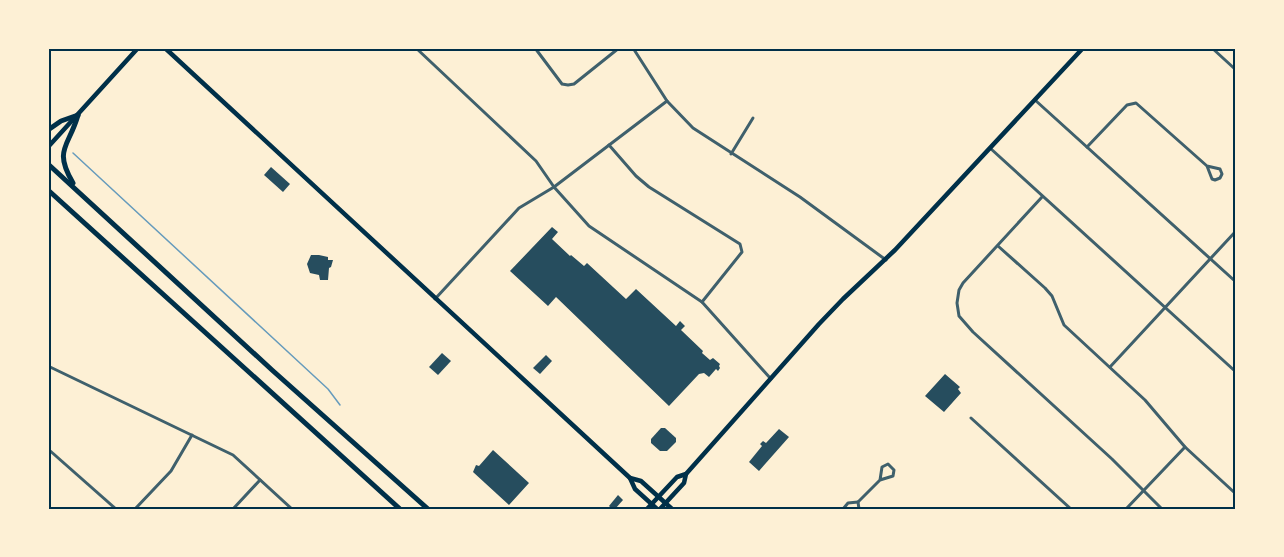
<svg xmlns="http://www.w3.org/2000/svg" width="1284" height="557" font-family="'Varela Round',sans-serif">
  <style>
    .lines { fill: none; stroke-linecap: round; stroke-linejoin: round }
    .stream { stroke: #669bbc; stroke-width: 1.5 }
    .building { fill: #264d5e }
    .minor { stroke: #3f606c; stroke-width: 3 }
    .secondary { stroke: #003049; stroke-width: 4.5 }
    .trunk { stroke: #003049; stroke-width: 5 }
    .neatline { fill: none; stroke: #003049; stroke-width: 2 }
  </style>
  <rect width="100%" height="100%" fill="#fdf0d5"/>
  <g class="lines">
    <!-- stream -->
    <path class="stream" d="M73,153l255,236 12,16"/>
  </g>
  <!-- building -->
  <g class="building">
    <path d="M271,167l19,17 -7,8 -19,-17z"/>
    <path d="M552,227l6,5 -6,7 18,17 1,-1 13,11 3,-3 39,36 10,-10 40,37 4,-5 5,5 -4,4 22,21 -1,2 8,7 3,-2 7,6 -1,2 1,2 -2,3 -2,-2 -7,8 -5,-4 -5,1 -30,32 -113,-109 -8,9 -38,-35z"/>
    <path d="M311,255h8l9,2v3h5l-2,7 -2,1 -1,12h-8l-1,-5 -9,-2 -3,-9z"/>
    <path d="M442,353l9,8 -13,14 -9,-8z"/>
    <path d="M546,355l6,6 -12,13 -7,-6z"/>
    <path d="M945,374l15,13 -2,2 3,4 -17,19 -19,-16z"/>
    <path d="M661,428h4l11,10v4l-9,9h-7l-9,-8v-4z"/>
    <path d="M779,429l10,8 -30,34 -10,-9 13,-16 -2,-2 3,-3 3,2z"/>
    <path d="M493,450l36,33 -20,22 -36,-33 3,-7 3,1z"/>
    <path d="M618,495l5,5 -8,9h-3l-3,-3z"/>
  </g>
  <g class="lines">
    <!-- minor -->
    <g class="minor">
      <path d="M416,48l120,113 18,26 35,39 113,76 69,77"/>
      <path d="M535,48l27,36 6,1 6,-1 45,-36"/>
      <path d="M633,48l34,53 26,27 107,69 86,63"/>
      <path d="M1212,48l24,22"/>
      <path d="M1035,100l201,182"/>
      <path d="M609,145l27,31 13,11 91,57 2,8 -40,50"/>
      <path d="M1087,147l40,-42 9,-2 71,63 5,13 3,1 5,-2 2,-4 -2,-5 -13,-3"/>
      <path d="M990,148l246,224"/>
      <path d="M731,154l22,-36"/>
      <path d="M1042,197l-79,86 -4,7 -2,13 2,13 14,16 139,127 50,50"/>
      <path d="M998,246l47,42 7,8 12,29 81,75 40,47 51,47"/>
      <path d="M435,299l84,-91 35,-21 113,-86"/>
      <path d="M48,366l185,89 59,54"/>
      <path d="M1110,367l126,-136"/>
      <path d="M971,418l100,91"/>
      <path d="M48,449l68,60"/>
      <path d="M135,509l36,-38 21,-36"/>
      <path d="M233,509l27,-29"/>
      <path d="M843,509l5,-6 10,-1"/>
      <path d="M859,509l-1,-7 22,-22 2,-13 6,-3 6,6 -1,6 -13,4"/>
      <path d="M1126,509l59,-62"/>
    </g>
    <!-- secondary -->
    <g class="secondary">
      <path d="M165,48l465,430 5,11 22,20"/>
      <path d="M48,147l90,-99"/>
      <path d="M630,478l11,3 31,28"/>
      <path d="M647,509l30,-32 9,-3 133,-150 24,-25 52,-49 188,-202"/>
      <path d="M660,509l24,-26 2,-9"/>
    </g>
    <!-- trunk -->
    <g class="trunk">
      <path d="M48,130l13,-9 17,-6"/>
      <path d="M48,164l224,206 156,139"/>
      <path d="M73,183c-20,-34 -4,-36 5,-68"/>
      <path d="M48,190l352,319"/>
    </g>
  </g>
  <!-- border -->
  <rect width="1284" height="557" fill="none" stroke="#fdf0d5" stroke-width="99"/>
  <rect x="50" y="50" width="1184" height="458" class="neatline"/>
</svg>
